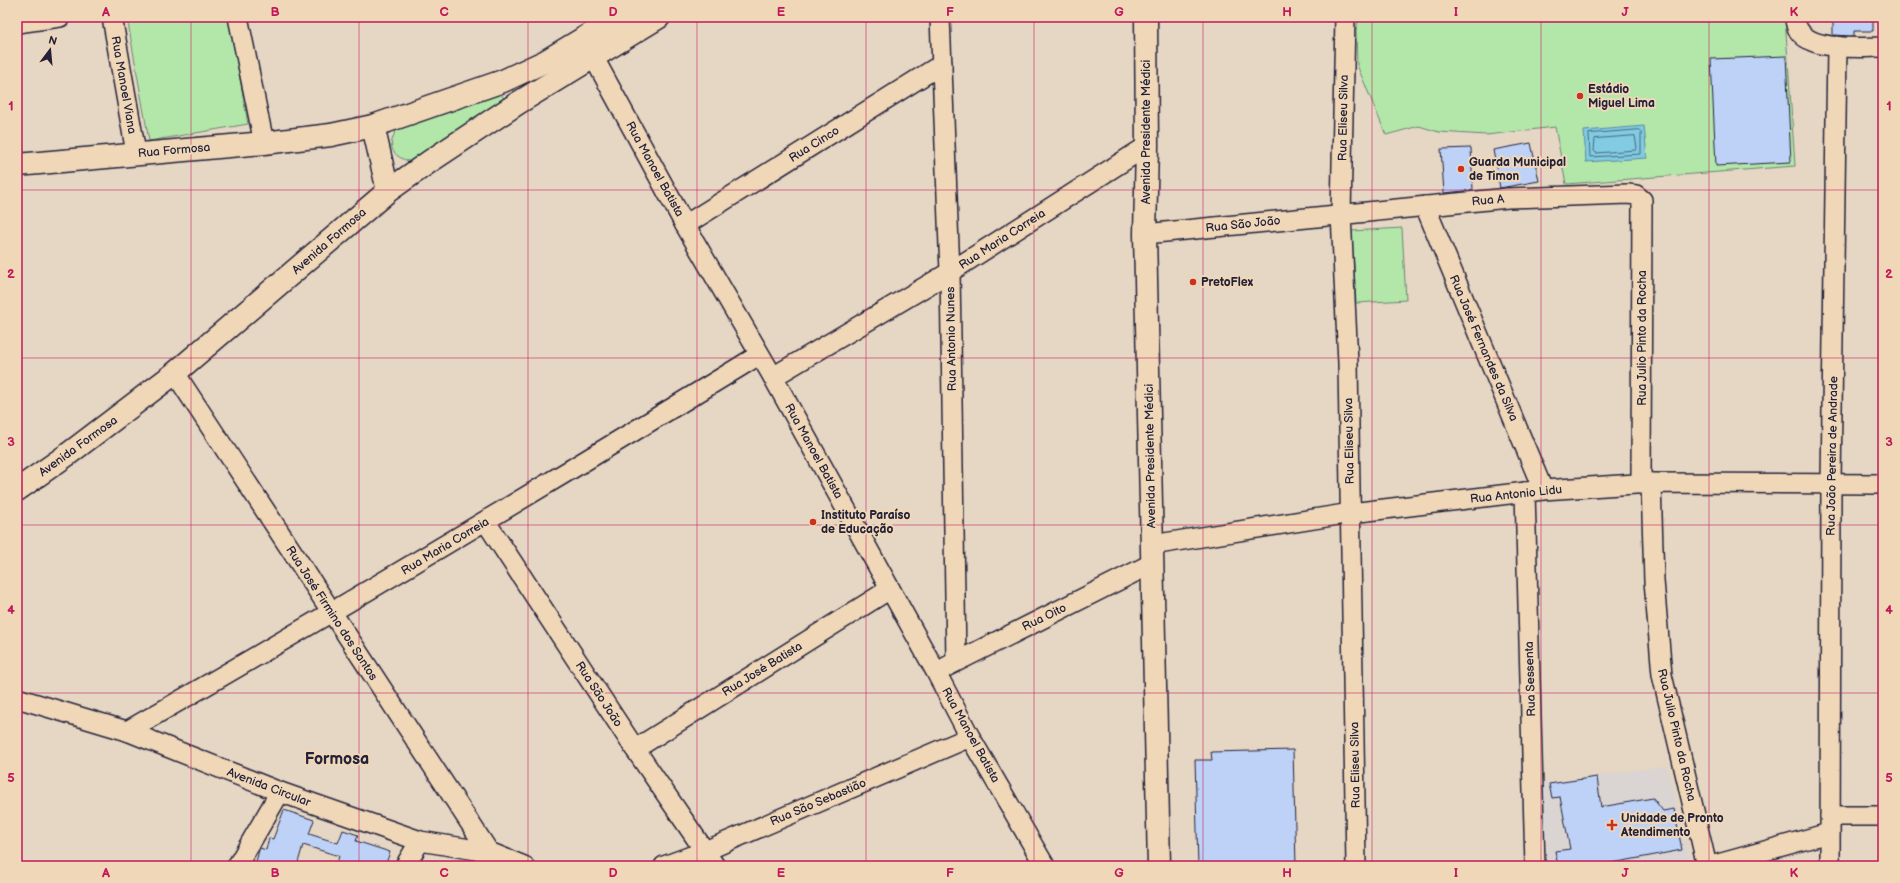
<svg xmlns="http://www.w3.org/2000/svg" width="1900" height="883" font-family="'Balsamiq Sans',sans-serif">
  <style>
    .built { fill: #dad5d3 }
    .green { fill: #b3e7a9; stroke: #6a8472 }
    .water { fill: #81cce2; stroke: #5b889f }
    .lines { fill: none; stroke-linecap: round; stroke-linejoin: round }
    .shore { stroke: #48667e; stroke-width: 1 }
    .building { fill: #bed2f7; stroke: #22223b }
    .minor-casing { stroke: #22223b; stroke-width: 22 }
    .major-casing { stroke: #22223b; stroke-width: 25 }
    .minor { stroke: #f0d7b7; stroke-width: 19 }
    .major { stroke: #f0d7b7; stroke-width: 22 }
    .grid { fill: none; stroke: #c2185b; stroke-width: 1; stroke-opacity: 0.55 }
    .poi-dot { fill: #c8321e; stroke: #f0d7b7; stroke-width: 1.5 }
    .labels { text-anchor: middle; stroke-width: 4; stroke-linejoin: round; paint-order: stroke }
    .street-label { font-size: 12px; fill: #22223b; stroke: #f0d7b7 }
    .poi-label { font-size: 12px; font-weight: bold; fill: #22223b; stroke: #f0d7b7; text-anchor: start }
    .district-label { font-size: 16px; font-weight: bold; fill: #22223b; stroke: #f0d7b7 }
    .neatline { fill: none; stroke: #c2185b; stroke-width: 1.5 }
    .grid-label { font-size: 13px; text-anchor: middle; font-weight: bold; fill: #c2185b }
  </style>
  <rect width="100%" height="100%" fill="#e6d6c4"/>
  <filter id="ink" filterUnits="userSpaceOnUse"><feTurbulence type="fractalNoise" baseFrequency=".025" numOctaves="2"/><feDisplacementMap in="SourceGraphic" scale="8" xChannelSelector="R" yChannelSelector="G"/><feConvolveMatrix kernelMatrix="1 2 1 2 8 2 1 2 1" color-interpolation-filters="sRGB"/></filter>
  <g filter="url(#ink)">
    <!-- built -->
    <path class="built" d="M1667,766l25,100h-149l-3,-82z"/>
    <!-- green -->
    <g class="green">
      <path d="M127,17h102l19,107 -99,17z"/>
      <path d="M1359,17h426l10,149 -229,18 -11,-57 -69,8 -47,-3 -20,-6 -33,9 -29,-70 -1,-35z"/>
      <path d="M497,93l4,1 4,6 -93,62c-21,-5 -26,-17 -14,-34z"/>
      <path d="M1402,228l4,72 -50,3 -4,-72z"/>
    </g>
    <!-- water -->
    <path class="water" d="M1644,126l3,32 -61,4 -2,-31z"/>
    <g class="lines">
      <!-- shore -->
      <g class="shore">
        <path d="M1639,130l2,2v22l-51,3 -1,-23z"/>
        <path d="M1635,136l2,12 -1,2 -40,3 -2,-2 1,-12z"/>
      </g>
    </g>
    <!-- building -->
    <g class="building">
      <path d="M1833,17h40v14h-19v5l-21,-1z"/>
      <path d="M1786,56l5,106 -75,4 -5,-107z"/>
      <path d="M1531,143l8,38 -39,7 -7,-38z"/>
      <path d="M1471,148l2,42 -29,3 -3,-44z"/>
      <path d="M1293,750l3,116h-98l-3,-106h17l-1,-8z"/>
      <path d="M1597,777l4,30 52,-9 10,13 11,-2 8,41 -86,16h-38l-3,-15 15,-2 -10,-52 -8,1 -3,-14z"/>
      <path d="M284,810l30,10 -5,14 29,9 5,-13 15,5 -2,6 34,11 -5,14h-49l3,-10 -36,-11 -6,21h-42l4,-16 1,-2 6,2 3,-12 4,1z"/>
    </g>
    <g class="lines">
      <!-- minor casing -->
      <g class="minor-casing">
        <g id="minor">
          <path d="M112,17l24,136"/>
          <path d="M238,17l26,126"/>
          <path d="M940,17l10,255 6,389"/>
          <path d="M1345,17l-4,197 7,149 8,503"/>
          <path d="M1795,17c0,37 63,30 88,30"/>
          <path d="M17,23l43,-6"/>
          <path d="M594,58l91,167 88,152 163,295 34,65 75,129"/>
          <path d="M1425,206l118,284"/>
          <path d="M685,225l257,-161"/>
          <path d="M1145,234l363,-36 120,-4 8,1 6,5 -1,284"/>
          <path d="M175,373l314,479"/>
          <path d="M773,377l177,-105 197,-126"/>
          <path d="M1651,483l3,98 8,94 45,191"/>
          <path d="M1525,492l10,374"/>
          <path d="M486,522l149,227 80,117"/>
          <path d="M1152,545l199,-32 192,-23 108,-7 232,1"/>
          <path d="M946,667l207,-104"/>
          <path d="M17,698l110,33 153,61 140,49 69,11 35,14"/>
          <path d="M127,731c213,-122 423,-248 632,-376"/>
          <path d="M635,749l255,-160"/>
          <path d="M1830,816h53"/>
          <path d="M237,866l43,-74"/>
          <path d="M405,866l15,-25"/>
          <path d="M664,866l41,-15 265,-114"/>
          <path d="M1711,866l118,-33"/>
          <path d="M1830,866l1,-383 6,-437"/>
        </g>
      </g>
      <!-- major casing -->
      <g class="major-casing">
        <g id="major">
          <path d="M1146,17l1,129 -2,88 14,632"/>
          <path d="M373,126l15,65"/>
          <path d="M17,165l247,-22 67,-8 42,-9 130,-45 43,-20 73,-44"/>
          <path d="M17,490l50,-35 108,-82 213,-182 41,-29 89,-59 141,-86"/>
        </g>
      </g>
      <!-- minor -->
      <use href="#minor" class="minor"/>
      <!-- major -->
      <use href="#major" class="major"/>
    </g>
  </g>
  <!-- grid -->
  <path class="grid" d="M191,17v849M359,17v849M528,17v849M697,17v849M866,17v849M1034,17v849M1203,17v849M1372,17v849M1541,17v849M1709,17v849M17,190h1866M17,358h1866M17,525h1866M17,693h1866"/>
  <!-- markers -->
  <g class="poi-dot">
    <circle cx="1580" cy="96" r="4"/>
    <circle cx="1461" cy="169" r="4"/>
    <circle cx="1193" cy="282" r="4"/>
    <circle cx="813" cy="522" r="4"/>
    <path d="M1610 819h4v4h4v4h-4v4h-4v-4h-4v-4h4z"/>
  </g>
  <g class="labels">
    <!-- street labels -->
    <g class="street-label">
      <text transform="translate(124 85) rotate(80)" y="4">Rua Manoel Viana</text>
      <text transform="translate(1343 118) rotate(-89)" y="4">Rua Eliseu Silva</text>
      <text transform="translate(1146 132) rotate(-90)" y="4">Avenida Presidente Médici</text>
      <text transform="translate(814 144) rotate(-32)" y="4">Rua Cinco</text>
      <text transform="translate(174 150) rotate(-5)" y="4">Rua Formosa</text>
      <text transform="translate(655 169) rotate(61)" y="4">Rua Manoel Batista</text>
      <text transform="translate(1488 200) rotate(-5)" y="4">Rua A</text>
      <text transform="translate(1243 224) rotate(-6)" y="4">Rua São João</text>
      <text transform="translate(1002 239) rotate(-33)" y="4">Rua Maria Correia</text>
      <text transform="translate(329 241) rotate(-41)" y="4">Avenida Formosa</text>
      <text transform="translate(1642 338) rotate(-90)" y="4">Rua Julio Pinto da Rocha</text>
      <text transform="translate(951 339) rotate(-91)" y="4">Rua Antonio Nunes</text>
      <text transform="translate(1484 348) rotate(67)" y="4">Rua José Fernandes da Silva</text>
      <text transform="translate(1349 441) rotate(-91)" y="4">Rua Eliseu Silva</text>
      <text transform="translate(78 446) rotate(-36)" y="4">Avenida Formosa</text>
      <text transform="translate(814 451) rotate(61)" y="4">Rua Manoel Batista</text>
      <text transform="translate(1150 456) rotate(-91)" y="4">Avenida Presidente Médici</text>
      <text transform="translate(1832 456) rotate(-89)" y="4">Rua João Pereira de Andrade</text>
      <text transform="translate(1516 494) rotate(-6)" y="4">Rua Antonio Lidu</text>
      <text transform="translate(445 546) rotate(-31)" y="4">Rua Maria Correia</text>
      <text transform="translate(332 613) rotate(57)" y="4">Rua José Firmino dos Santos</text>
      <text transform="translate(1044 617) rotate(-26)" y="4">Rua Oito</text>
      <text transform="translate(762 669) rotate(-32)" y="4">Rua José Batista</text>
      <text transform="translate(1530 679) rotate(-92)" y="4">Rua Sessenta</text>
      <text transform="translate(599 694) rotate(57)" y="4">Rua São João</text>
      <text transform="translate(971 735) rotate(61)" y="4">Rua Manoel Batista</text>
      <text transform="translate(1677 735) rotate(77)" y="4">Rua Julio Pinto da Rocha</text>
      <text transform="translate(1355 765) rotate(-91)" y="4">Rua Eliseu Silva</text>
      <text transform="translate(269 787) rotate(21)" y="4">Avenida Circular</text>
      <text transform="translate(818 802) rotate(-23)" y="4">Rua São Sebastião</text>
    </g>
    <!-- poi labels -->
    <g class="poi-label">
      <text x="1588" y="93">Estádio<tspan x="1588" dy="14">Miguel Lima</tspan></text>
      <text x="1469" y="166">Guarda Municipal<tspan x="1469" dy="14">de Timon</tspan></text>
      <text x="1201" y="286">PretoFlex</text>
      <text x="821" y="519">Instituto Paraíso<tspan x="821" dy="14">de Educação</tspan></text>
      <text x="1621" y="822">Unidade de Pronto<tspan x="1621" dy="14">Atendimento</tspan></text>
    </g>
    <!-- district labels -->
    <g class="district-label">
      <text x="337" y="764">Formosa</text>
    </g>
  </g>
  <!-- margin -->
  <rect width="1900" height="883" fill="none" stroke="#f0d7b7" stroke-width="44"/>
  <!-- north arrow -->
  <g transform="translate(50 50) rotate(16)" stroke="#f0d7b7" stroke-width="3" paint-order="stroke">
  <path d="M0-3L7 15L0 10L-7 15Z" fill="#22223b"/>
  <text y="-6" font-size="11" font-weight="bold" text-anchor="middle" fill="#22223b">N</text>
  </g>
  <rect x="22" y="22" width="1856" height="839" class="neatline"/>
  <g class="grid-label">
    <text x="106" y="16">A</text>
    <text x="275" y="16">B</text>
    <text x="444" y="16">C</text>
    <text x="613" y="16">D</text>
    <text x="781" y="16">E</text>
    <text x="950" y="16">F</text>
    <text x="1119" y="16">G</text>
    <text x="1287" y="16">H</text>
    <text x="1456" y="16">I</text>
    <text x="1625" y="16">J</text>
    <text x="1794" y="16">K</text>
    <text x="11" y="110">1</text>
    <text x="1889" y="110">1</text>
    <text x="11" y="278">2</text>
    <text x="1889" y="278">2</text>
    <text x="11" y="446">3</text>
    <text x="1889" y="446">3</text>
    <text x="11" y="614">4</text>
    <text x="1889" y="614">4</text>
    <text x="11" y="782">5</text>
    <text x="1889" y="782">5</text>
    <text x="106" y="877">A</text>
    <text x="275" y="877">B</text>
    <text x="444" y="877">C</text>
    <text x="613" y="877">D</text>
    <text x="781" y="877">E</text>
    <text x="950" y="877">F</text>
    <text x="1119" y="877">G</text>
    <text x="1287" y="877">H</text>
    <text x="1456" y="877">I</text>
    <text x="1625" y="877">J</text>
    <text x="1794" y="877">K</text>
  </g>
</svg>
